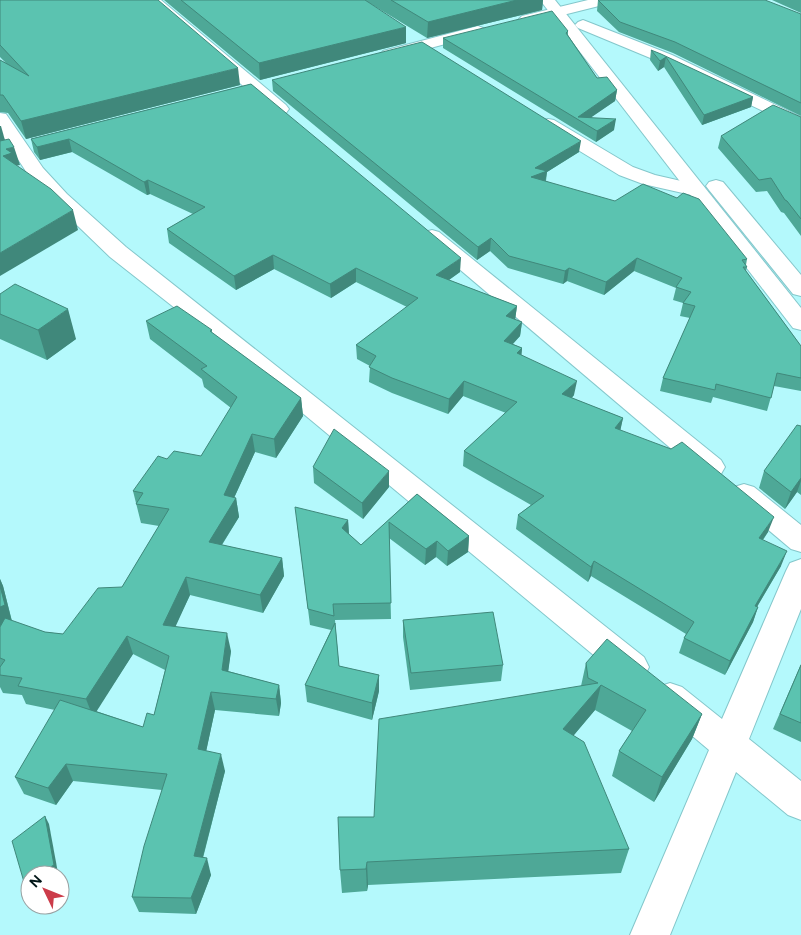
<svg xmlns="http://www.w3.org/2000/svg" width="801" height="935" font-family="Figtree,sans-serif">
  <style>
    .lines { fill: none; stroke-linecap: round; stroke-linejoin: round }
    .minor-casing { stroke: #84c7cb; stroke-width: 2 }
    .tertiary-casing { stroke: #84c7cb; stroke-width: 2 }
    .minor { fill: #fff; fill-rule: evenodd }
    .tertiary { fill: #fff; fill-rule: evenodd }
    .wall { fill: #4ea897; fill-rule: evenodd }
    .shaded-wall { fill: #40887b }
    .building { fill: #5bc3b0; stroke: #40887b }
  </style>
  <rect width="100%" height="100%" fill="#b4f9fc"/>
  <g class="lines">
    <!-- minor casing -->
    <g class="minor-casing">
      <g id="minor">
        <path d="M145,0h16l125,105 3,4 -3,4 -6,1 -6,-1z"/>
        <path d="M588,0h25l-2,3 -84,21 -5,-2 -3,-3 3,-3z"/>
        <path d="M583,20l89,35 129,62v12l-141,-67 -82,-34 -3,-3 3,-3z"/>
        <path d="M478,26l5,2 3,3 -3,3 -94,25 -6,-2 -2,-3 2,-3z"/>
        <path d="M0,113l6,1 37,54 24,26 59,53 518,410 5,10 -5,10 -12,4 -12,-4 -421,-350 -89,-70 -57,-55 -24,-26 -29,-44z"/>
        <path d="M548,119l6,1 79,47 22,8 48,11 3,4 -3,4 -7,2 -53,-12 -24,-9 -77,-47 -3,-4 3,-4z"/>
        <path d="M432,230l7,2 282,228 4,7 -4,7 -10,3 -10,-3 -276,-234 -4,-4 4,-4z"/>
        <path d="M744,484l10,3 47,38v27l-10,-3 -57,-48 -4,-7 4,-7z"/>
        <path d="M801,559v50l-52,130 52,42v39l-13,-5 -52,-43 -66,163h-40l79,-185 -51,-43 -5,-10 5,-10 12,-4 12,4 40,32 64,-148 4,-8z"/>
      </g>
    </g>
    <!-- tertiary casing -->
    <g class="tertiary-casing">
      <g id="tertiary">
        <path d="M540,0h15l246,308v22l-8,-2z"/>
        <path d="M716,180l7,2 78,93v21l-8,-2 -84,-104 -3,-4 3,-4z"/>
      </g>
    </g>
    <!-- minor -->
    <use href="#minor" class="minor"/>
    <!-- tertiary -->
    <use href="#tertiary" class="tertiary"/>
  </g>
  <!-- wall -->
  <g class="wall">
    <path d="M0,0l240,85 -214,54 -18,-26 -8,-1v-52l6,3 -6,-6z"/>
    <path d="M164,0h379l-1,10 -115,28 -61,-37 40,42 -146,37z"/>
    <path d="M598,0l203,14v102l-128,-63 -54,-21 -22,-21z"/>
    <path d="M772,0h29v13z"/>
    <path d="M568,31v4l29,43 20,12 -2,11 -24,16 23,13 -18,12 -153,-94v-10z"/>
    <path d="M651,50l102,47 -2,10 -49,18 -38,-58 -6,4 -8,-11z"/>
    <path d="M272,80l307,72 -32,20 -1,9 201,78 -1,6 1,2 -1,4 55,75v45l-27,-5 -7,25 -54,-14 -2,6 -51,-12 3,-13 27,-60 -10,-2 3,-13 -10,-3 3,-12 -42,-17 -30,24 -37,-14 -4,3 -55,-16 -18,-17 -13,9 -204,-169z"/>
    <path d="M251,84l209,188 -11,8 68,26 -2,14 7,2 -2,14 -7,8 9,4 -1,7 53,40 -2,3 51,20 -3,12 148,102 -5,8 18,26 -24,41h1l-5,15 -28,53 -46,-22 5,-15 2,-4 -95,-58 -3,6 -72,-53 2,-14 13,-10 -68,-39 1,-15 42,-38 -43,-17 -15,18 -56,-21 -23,-11 1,-16 -13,-7 -1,-14 51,-38 -51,-25 -25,16 -57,-29 -38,21 -67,-47 -2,-14 26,-15 -43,-20 -3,1 -75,-43 -32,8 -6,-8 -3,-13z"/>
    <path d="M801,117v119l-17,-23 -3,-1 -14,-21 -11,1 -38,-44 3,-12z"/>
    <path d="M0,294l76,45 -29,21 -47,-21z"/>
    <path d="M146,321l66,9v3l89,65 2,18 -27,42 -21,-6 -21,46h2l3,19 -17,28 60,13 2,18 -21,37 -73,-18 -15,31 56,25 -3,20 51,14 2,18 -2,13 -64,-6 -9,41 19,20 -22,87 8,17 -15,39 -57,-2 -7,-15 30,-107 -89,-9 -17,24 -32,-11 -9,-17 40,-67 -29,-6 -4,-9 -19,-2 -3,-6v-108l3,7 9,35 33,11 18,2 59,-47 37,-61 -18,-3 -8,-32 34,-32 34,-3 30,-48 -27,-21 -2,-8 -52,-40zM133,654l32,16 -11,45 -11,12 -47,-16z"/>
    <path d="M801,426v69l-4,-3 -12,17 -26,-21 5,-17z"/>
    <path d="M313,467l76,20 -26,32 -49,-36z"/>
    <path d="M417,494l52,42 -1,16 -21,14 -11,-9 -11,8 -36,-27 2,81 -56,1 4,46 40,9v16l-7,29 -65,-18 -2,-17 26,-55 -21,-5 -13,-102 51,-3 1,14 12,11z"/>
    <path d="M403,620l100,45 -2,16 -91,9 -7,-53z"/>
    <path d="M586,663l116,51 -10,25 -38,63 -42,-26 7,-25 13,-20 -37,-21 -22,26 56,113 -8,24 -253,12 -1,6 -25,2 -2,-23 34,-53 207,-131z"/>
    <path d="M801,664v78l-28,-13z"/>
  </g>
  <!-- shaded-wall -->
  <g class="shaded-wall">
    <path d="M517,0h26l-1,10 -115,28 1,-16z"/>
    <path d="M406,27v16l-146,37 -1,-17z"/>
    <path d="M666,57l-2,10 -6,4 2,-10z"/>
    <path d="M238,68l2,17 -214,54 -5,-18z"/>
    <path d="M617,90l-2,11 -32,22 -5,-6z"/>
    <path d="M753,97l-2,10 -49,18 2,-10z"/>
    <path d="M616,119l-2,11 -18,12 1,-11z"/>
    <path d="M0,126h1l5,18 -6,1z"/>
    <path d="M69,139l3,13 -32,8 -3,-13z"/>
    <path d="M581,141l-2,11 -32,20 -2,11 -14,-6 4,-9z"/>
    <path d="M14,147l6,18 -5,1 -12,-10 3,-7z"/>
    <path d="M148,180l2,14 -3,1 -3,-13z"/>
    <path d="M73,210l5,20 -78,46v-23z"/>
    <path d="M491,238l-1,13 -13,9 1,-13z"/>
    <path d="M273,255l1,14 -38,21 -2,-14z"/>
    <path d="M461,258l-1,14 -24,17v-14z"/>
    <path d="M637,258l-3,13 -30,24 2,-13z"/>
    <path d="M356,268v14l-25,16 -1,-14z"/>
    <path d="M569,268l-2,13 -4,3 2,-13z"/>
    <path d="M517,306l-2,14 -9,-4z"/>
    <path d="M68,309l8,30 -29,21 -9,-30z"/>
    <path d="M522,322l-2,14 -18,19 2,-14z"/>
    <path d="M522,348l-1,14 -4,-9z"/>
    <path d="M464,381l-1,15 -15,18 1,-15z"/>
    <path d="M577,381l-3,14 -14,14 2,-15z"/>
    <path d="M301,398l2,18 -27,42 -2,-19z"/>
    <path d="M623,418l-3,14 -5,-4z"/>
    <path d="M252,434l3,18 -27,59 8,-13 3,19 -27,43 -3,-18 15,-47z"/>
    <path d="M389,471v16l-26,32 -1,-16z"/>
    <path d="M801,478v3l-4,11 -12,17 6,-17z"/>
    <path d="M774,517l-6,15 -15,21 6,-15z"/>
    <path d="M348,520l1,16 -7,-8z"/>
    <path d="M469,536l-1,16 -21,14 1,-15z"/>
    <path d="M437,541l-1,16 -11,8 1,-16z"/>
    <path d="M787,551l-6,15 -32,54 6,-14z"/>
    <path d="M282,558l2,18 -21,37 -3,-18z"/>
    <path d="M594,561l-3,15 -3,6 3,-15z"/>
    <path d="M186,577l4,18 -22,48 -5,-18z"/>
    <path d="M0,579l3,7 9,36 -12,4z"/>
    <path d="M758,607l-5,15 -28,53 5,-14z"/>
    <path d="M227,633l4,18 -5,37 -4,-18z"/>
    <path d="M127,636l6,18 -40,63 -7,-18z"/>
    <path d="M379,675v16l-7,29v-17z"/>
    <path d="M279,685l2,18 -2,13 -3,-17z"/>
    <path d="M601,685l-6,25 -37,44 5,-25z"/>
    <path d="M211,692l4,18 -12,56 -5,-17z"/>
    <path d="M702,714l-10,25 -38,63 8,-25z"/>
    <path d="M221,754l4,17 -26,101 -5,-16z"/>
    <path d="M66,764l7,17 -17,24 -8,-17z"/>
    <path d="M45,816l4,8 9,49 -4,2h-18z"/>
    <path d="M207,858l4,17 -15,39 -5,-16z"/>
    <path d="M367,862l1,23 -1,6 -1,-22z"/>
    <path d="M30,879v10l-2,1 -4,-8z"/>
  </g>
  <!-- building -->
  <g class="building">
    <path d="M0,0h158l80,68 -217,53 -18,-26h-3v-35l29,16 -29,-31z"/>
    <path d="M181,0h184l41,27 -147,36z"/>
    <path d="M391,0h126l-89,22z"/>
    <path d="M598,0h167l36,14v89l-126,-61 -55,-20z"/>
    <path d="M552,11l16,20 -2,2 31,45 10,-1 10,13 -39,27 38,2 -19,12 -154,-93z"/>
    <path d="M422,42l159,99 -46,27 12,3 -16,6 84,24 28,-17 34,14 6,-5 16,6 48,60 -5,1 5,7h-4l58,79v32l-24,-5 -6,25 -55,-14 -1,6 -52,-12 32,-72 -12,-3 8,-11 -15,-5 6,-9 -45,-20 -31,24 -37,-14 -4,3 -56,-15 -18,-18 -13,9 -206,-167z"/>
    <path d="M651,50l10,4 92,43 -49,18 -38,-58 -6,4z"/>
    <path d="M251,84l210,174 -25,17 81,31 -11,10 16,6 -18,19 18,7 -5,5 60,28 -15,13 61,24 -8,10 56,21 11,-7 92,75 -15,21 28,13 -32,55 3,1 -28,54 -46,-23 10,-16 -100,-61 -3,6 -73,-52 26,-19 -80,-45 53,-49 -53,-21 -15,18 -57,-21 -23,-11 7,-11 -20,-11 62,-47 -62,-30 -26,16 -57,-29 -39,21 -67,-47 38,-22 -57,-27 -4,2 -75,-43 -32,8 -6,-8z"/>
    <path d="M773,105l28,12v102l-14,-18 -2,-1 -14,-22 -12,2 -38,-44z"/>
    <path d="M9,139l5,8 -8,2 6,4 -9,3 48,33 22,21 -73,43v-112z"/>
    <path d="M15,284l53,25 -30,21 -38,-16v-20z"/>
    <path d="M177,306l35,24 -2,1 91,67 -27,41 -22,-5 -28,61 12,3 -27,44 73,16 -22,37 -74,-18 -23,48 64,8 -5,37 57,15 -3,14 -65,-7 -13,57 23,5 -27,102 13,2 -16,40 -59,-1 12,-51 23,-72 -101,-10 -18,24 -33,-11 45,-77 83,27 4,-14 7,2 15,-59 -42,-20 -41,63 -68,-13 4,-8 -22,-3v-8l5,-7 -5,-2v-31l5,-9 40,14 18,2 35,-46 24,-1 47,-78 -33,-5 7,-11 -10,-2 25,-35 9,3 7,-8 27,5 36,-59 -36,-28 6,-3 -61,-45z"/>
    <path d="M797,425l4,1v52l-10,14 -27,-21z"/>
    <path d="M334,429l55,42 -27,32 -49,-36z"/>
    <path d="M417,494l52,42 -21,15 -11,-10 -11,8 -37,-27 2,81 -58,1 1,12 -26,-7 -13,-102 53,13 -6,8 19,17z"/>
    <path d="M0,586l5,19 -5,2z"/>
    <path d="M493,612l10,53 -92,8 -8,-53z"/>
    <path d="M335,623l4,43 40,9 -7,28 -67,-18z"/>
    <path d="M607,639l95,75 -40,63 -43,-26 27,-41 -45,-25 -38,44 21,13 45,107 -262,13 -1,7 -26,1 -2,-53h36l5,-98 219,-36 -10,-5 -2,-15z"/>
    <path d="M801,665v58l-21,-9z"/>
    <path d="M45,816l9,49 -18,10h-6v4l-6,3 -12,-41z"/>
  </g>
  <!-- north arrow -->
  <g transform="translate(45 890) rotate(313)"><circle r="24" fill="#ffffff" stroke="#99a1a2"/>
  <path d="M0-4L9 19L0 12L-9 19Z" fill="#cc3c4a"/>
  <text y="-8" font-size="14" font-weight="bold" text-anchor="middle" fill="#001516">N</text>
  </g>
</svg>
